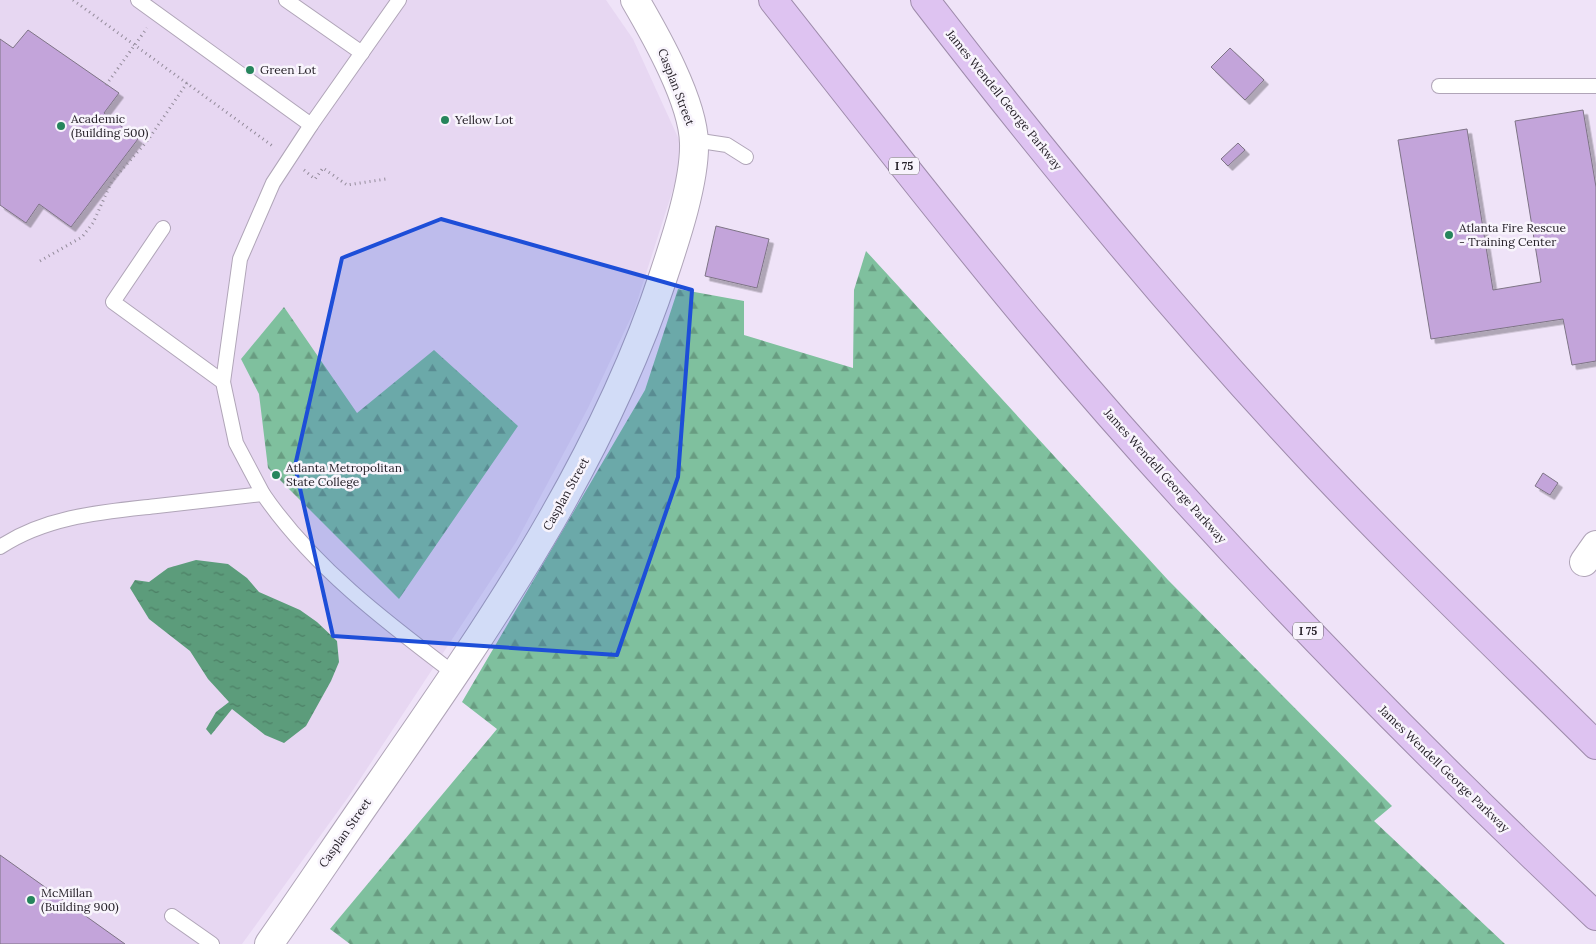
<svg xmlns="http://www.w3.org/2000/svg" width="1596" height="944" font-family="Lora,serif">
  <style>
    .built { fill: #e7d7f2 }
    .forest { fill: url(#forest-firs) }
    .water { fill: url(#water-ripples) }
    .building { fill: #c3a4da; stroke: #7e7486; filter: url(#shadow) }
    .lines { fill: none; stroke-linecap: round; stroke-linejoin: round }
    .service-casing { stroke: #b0a5b8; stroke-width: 16 }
    .minor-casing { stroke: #b0a5b8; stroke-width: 30 }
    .motorway-casing { stroke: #9e8bab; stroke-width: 30 }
    .path { stroke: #938b9a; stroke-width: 3; stroke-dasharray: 1 4; stroke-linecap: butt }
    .service { stroke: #fff; stroke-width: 14 }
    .minor { stroke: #fff; stroke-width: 28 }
    .motorway { stroke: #dec3f1; stroke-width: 28 }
    .marked { fill: #1d4ed8; fill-opacity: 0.2; stroke: #1d4ed8; stroke-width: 4; stroke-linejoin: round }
    .poi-dot { fill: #26855c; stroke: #f8f4fc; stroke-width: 2 }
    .labels { text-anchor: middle; stroke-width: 5; stroke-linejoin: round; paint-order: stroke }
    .shield { fill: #f8f4fc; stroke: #666169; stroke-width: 1 }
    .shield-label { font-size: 11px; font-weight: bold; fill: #27222a }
    .poi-label { font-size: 12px; fill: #27222a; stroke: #f8f4fc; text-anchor: start }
    .street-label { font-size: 12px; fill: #27222a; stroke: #f8f4fc }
  </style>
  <defs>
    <pattern id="forest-firs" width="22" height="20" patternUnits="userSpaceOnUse" patternTransform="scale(1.25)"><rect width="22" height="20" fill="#7fc09e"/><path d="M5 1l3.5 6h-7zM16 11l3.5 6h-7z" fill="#689c81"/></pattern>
    <pattern id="water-ripples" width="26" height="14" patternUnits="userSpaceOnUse" patternTransform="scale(1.25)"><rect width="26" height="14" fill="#5c9c7b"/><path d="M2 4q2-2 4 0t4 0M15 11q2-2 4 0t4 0" fill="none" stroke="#4c7f65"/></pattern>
    <filter id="shadow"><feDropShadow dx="4.5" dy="4.5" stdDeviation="0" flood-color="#0004"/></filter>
  </defs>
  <rect width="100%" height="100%" fill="#efe3f8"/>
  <!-- built -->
  <path class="built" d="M0,0h606l27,39 48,105 -5,36 -42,131 -46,97 -72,134 -167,254 -107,148h-242z"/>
  <!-- forest -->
  <g class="forest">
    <path d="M866,251l302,329 224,226 -18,15 131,123h-1155l-20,-15 167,-200 -35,-27 183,-312 33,-101 66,12v34l109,33 1,-78z"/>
    <path d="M284,307l73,106 77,-63 84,76 -119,173 -131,-131 -9,-74 -18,-35z"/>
  </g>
  <!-- water -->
  <path class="water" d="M196,560l32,4 19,14 12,14 41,18 17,12 20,19 2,21 -8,19 -25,45 -22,17 -19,-8 -33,-26 -21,26 -5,-6 10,-17 13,-10 -21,-23 -18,-28 -41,-32 -19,-31 5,-8 14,2 19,-14z"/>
  <!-- building -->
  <g class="building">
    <path d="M28,30l91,63 -15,20 34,26 -67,88 -32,-23 -13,19 -26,-18v-166l13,9z"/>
    <path d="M1230,48l34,32 -19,20 -34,-33z"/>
    <path d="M1583,110l13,77v174l-24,4 -9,-46 -132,20 -33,-199 69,-11 26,161 48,-8 -26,-161z"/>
    <path d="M1238,143l7,7 -17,16 -7,-7z"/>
    <path d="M716,226l53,13 -12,49 -52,-12z"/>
    <path d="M1543,473l15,10 -8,12 -15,-9z"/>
    <path d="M0,855l125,89h-125z"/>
  </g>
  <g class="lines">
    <!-- service casing -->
    <g class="service-casing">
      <g id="service">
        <path d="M138,0l173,125 88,-125"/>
        <path d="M286,0l76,53"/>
        <path d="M1439,86h157"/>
        <path d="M694,140l33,5 19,12"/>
        <path d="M163,228l-50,74 110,80 13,61 27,51"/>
        <path d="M223,382l17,-123 33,-76 38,-58"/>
        <path d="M0,547c47,-31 103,-35 157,-41 35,-4 71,-8 106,-12 50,73 123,128 193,181"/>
        <path d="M172,916l40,28"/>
      </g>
    </g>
    <!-- minor casing -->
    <g class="minor-casing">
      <g id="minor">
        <path d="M1584,562l12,-17"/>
        <path d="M269,944c38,-54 75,-110 113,-164 111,-160 221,-320 282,-506 12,-36 31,-93 30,-131 -1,-42 -38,-107 -59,-143"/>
      </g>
    </g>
    <!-- motorway casing -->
    <g class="motorway-casing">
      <g id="motorway">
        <path d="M773,0c87,110 173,222 263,329 174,207 363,401 560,587"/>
        <path d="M925,0c120,156 245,308 379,452 94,101 194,196 292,293"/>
      </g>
    </g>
    <!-- path -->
    <g class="path">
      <path d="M73,0l201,147"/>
      <path d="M106,85l41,-57"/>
      <path d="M304,170l11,9 8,-11 24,17 39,-6"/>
      <path d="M40,261l42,-24 11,-14 19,-42 36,-41 39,-57"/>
    </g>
    <!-- service -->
    <use href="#service" class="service"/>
    <!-- minor -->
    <use href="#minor" class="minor"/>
    <!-- motorway -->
    <use href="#motorway" class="motorway"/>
  </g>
  <!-- marked area -->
  <path class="marked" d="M441,219l251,71 -14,187 -61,178 -284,-19 -38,-170 47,-208z"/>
  <!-- markers -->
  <g class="poi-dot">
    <circle cx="250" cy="70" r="5"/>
    <circle cx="445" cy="120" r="5"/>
    <circle cx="61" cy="126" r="5"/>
    <circle cx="1449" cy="235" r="5"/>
    <circle cx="276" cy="475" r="5"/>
    <circle cx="31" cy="900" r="5"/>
  </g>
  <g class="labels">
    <!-- shield labels -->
    <g class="shield">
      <rect x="889" y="157.5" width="30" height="17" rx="4"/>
      <rect x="1293" y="622.5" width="30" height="17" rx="4"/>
    </g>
    <g class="shield-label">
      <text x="904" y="170">I 75</text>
      <text x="1308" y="635">I 75</text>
    </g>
    <!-- poi labels -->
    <g class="poi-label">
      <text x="260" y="74">Green Lot</text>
      <text x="71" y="123">Academic<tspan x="71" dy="14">(Building 500)</tspan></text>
      <text x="455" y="124">Yellow Lot</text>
      <text x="1459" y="232">Atlanta Fire Rescue<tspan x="1459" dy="14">- Training Center</tspan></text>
      <text x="286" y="472">Atlanta Metropolitan<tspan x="286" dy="14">State College</tspan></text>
      <text x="41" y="897">McMillan<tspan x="41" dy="14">(Building 900)</tspan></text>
    </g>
    <!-- street labels -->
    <g class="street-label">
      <text transform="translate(676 87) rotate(69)" y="4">Casplan Street</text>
      <text transform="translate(1004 100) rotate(51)" y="4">James Wendell George Parkway</text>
      <text transform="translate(1165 476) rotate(48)" y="4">James Wendell George Parkway</text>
      <text transform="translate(566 494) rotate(-61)" y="4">Casplan Street</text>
      <text transform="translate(1444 769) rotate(44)" y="4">James Wendell George Parkway</text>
      <text transform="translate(345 833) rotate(-55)" y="4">Casplan Street</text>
    </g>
  </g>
</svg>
